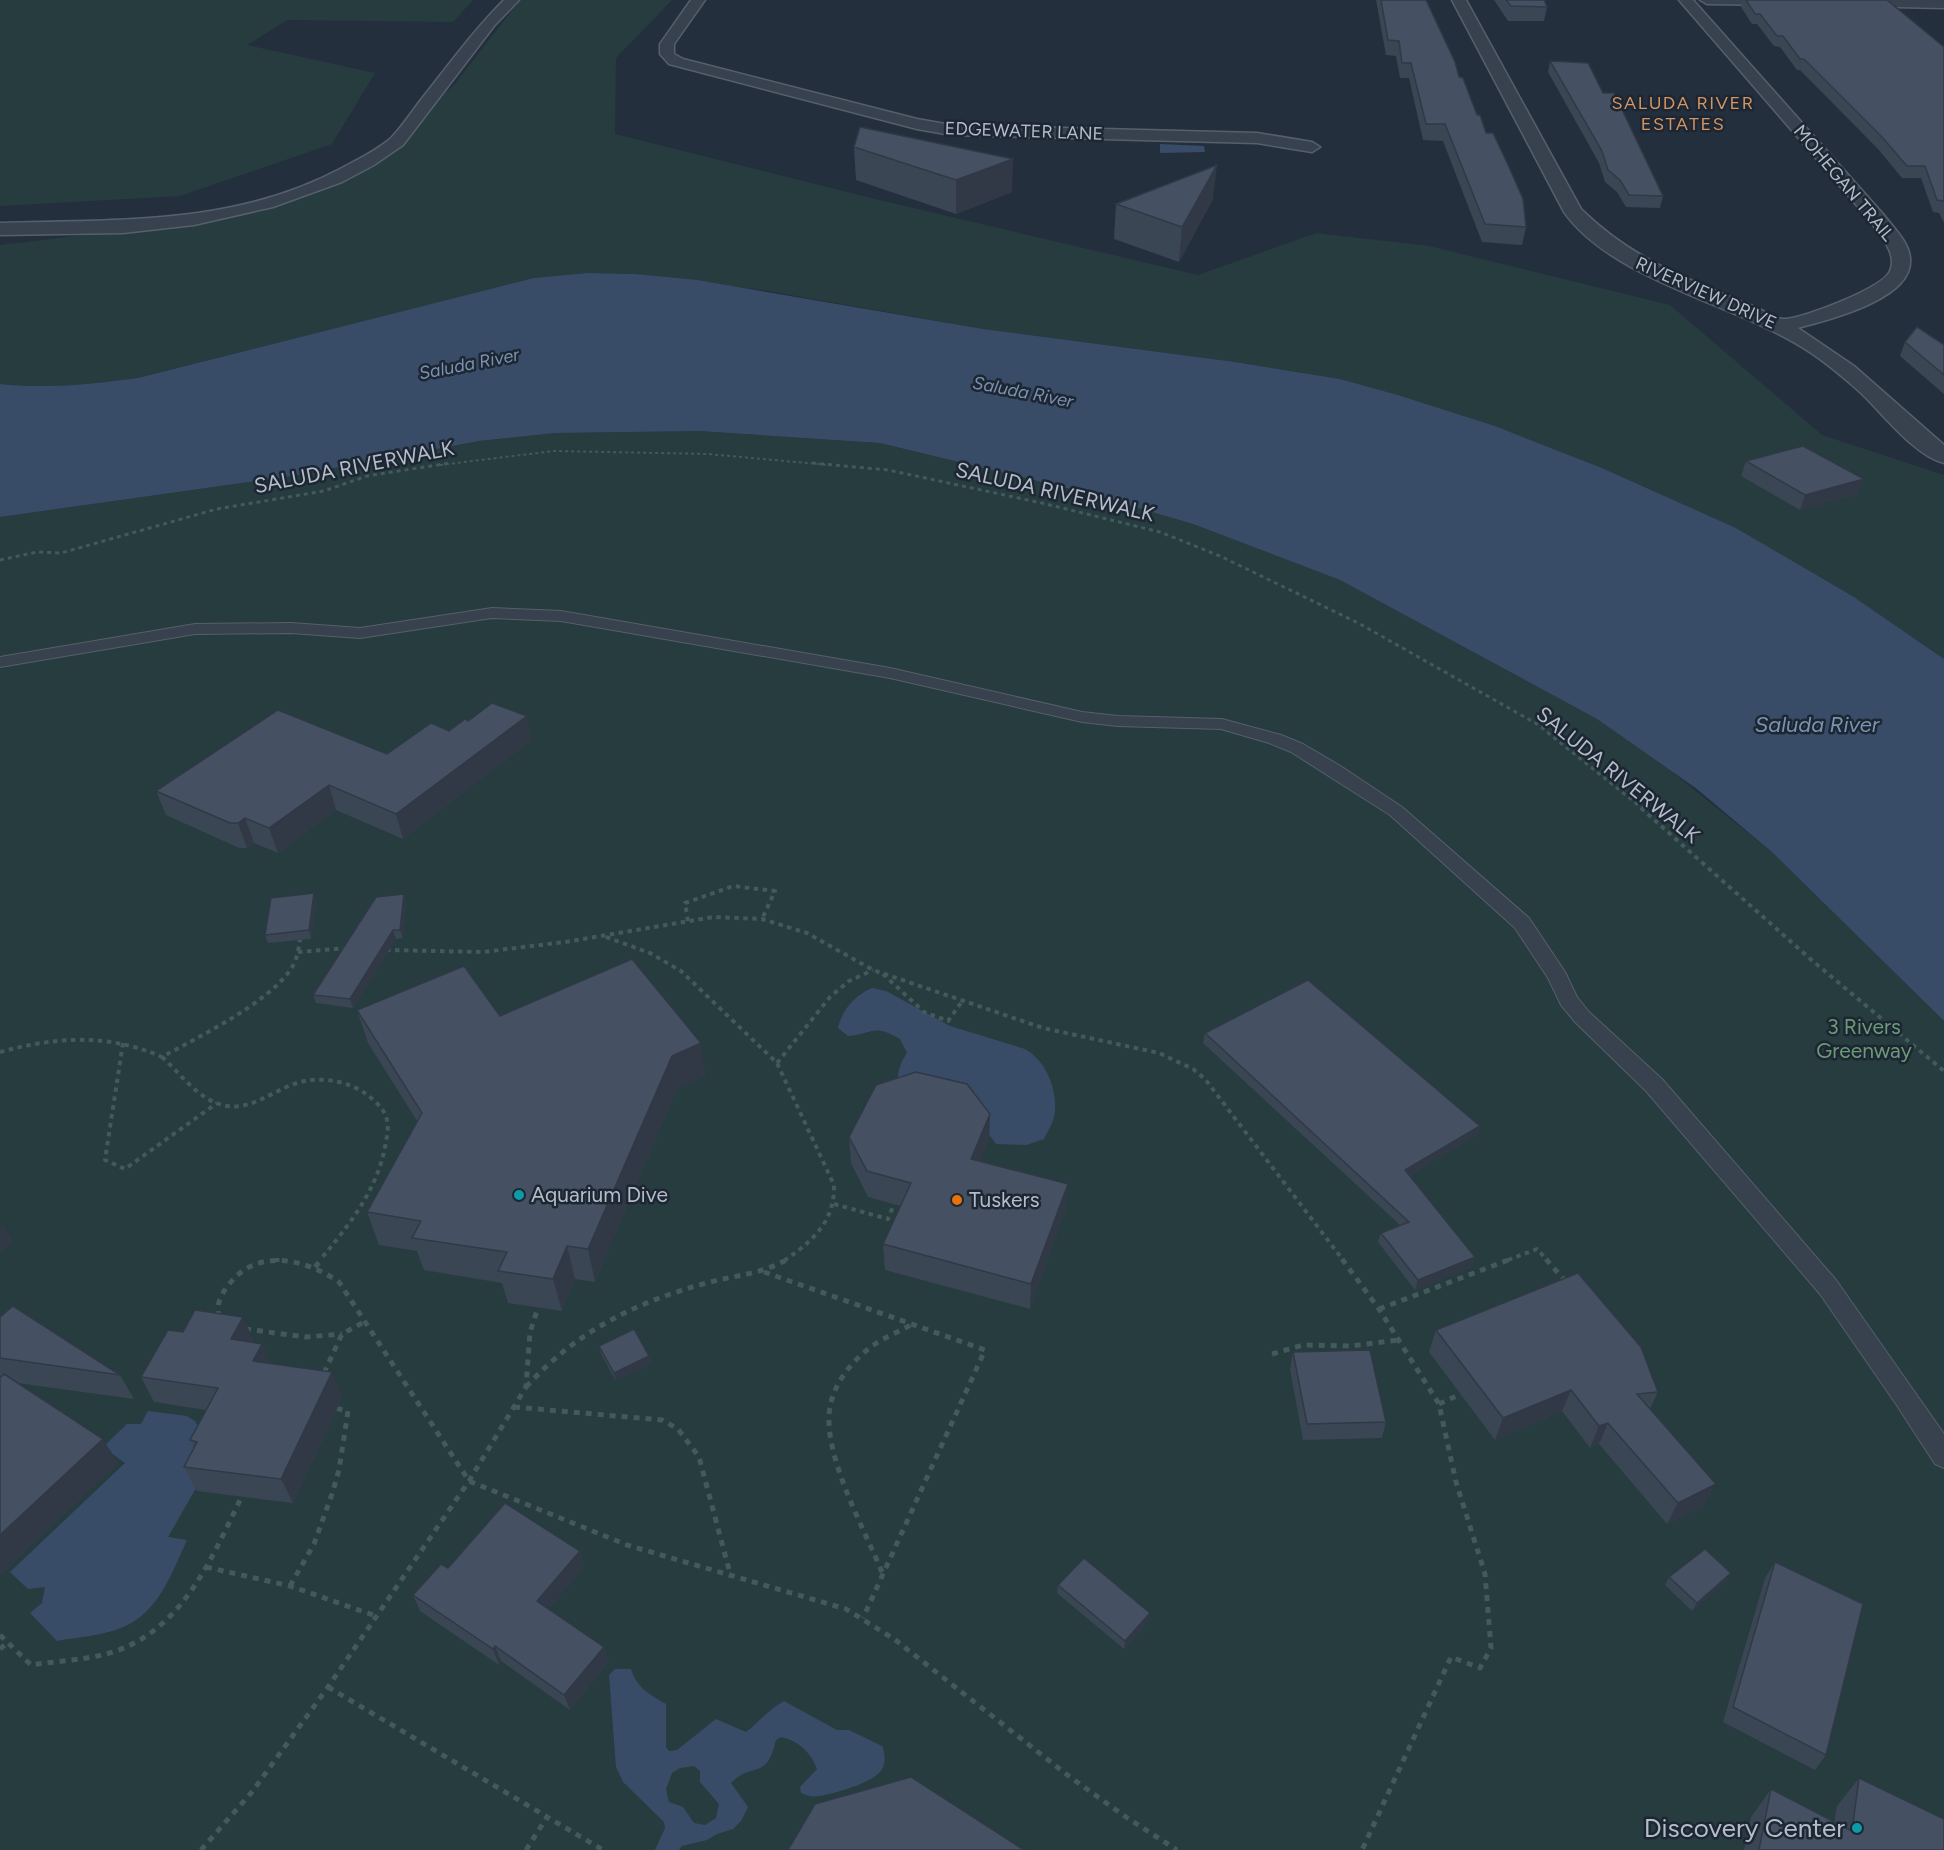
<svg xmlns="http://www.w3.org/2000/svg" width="1944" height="1850" font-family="Figtree,sans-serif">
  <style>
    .green { fill: #263c3f }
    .water { fill: #394c67; fill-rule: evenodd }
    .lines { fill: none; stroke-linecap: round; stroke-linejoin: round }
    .service-casing { stroke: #565f6c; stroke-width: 2 }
    .minor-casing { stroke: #565f6c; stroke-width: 3 }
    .path-far3 { stroke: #44595c; stroke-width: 2; stroke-dasharray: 3 3; stroke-linecap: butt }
    .path-far2 { stroke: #44595c; stroke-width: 3; stroke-dasharray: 4 4; stroke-linecap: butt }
    .path-far1 { stroke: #44595c; stroke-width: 4; stroke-dasharray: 4.5 4.5; stroke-linecap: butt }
    .path { stroke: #44595c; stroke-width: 5; stroke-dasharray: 6 6; stroke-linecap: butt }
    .service { fill: #38414e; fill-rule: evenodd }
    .minor { fill: #38414e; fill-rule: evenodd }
    .wall { fill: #3b4654 }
    .shaded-wall { fill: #303945 }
    .building { fill: #455162; stroke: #303945; stroke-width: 1.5 }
    .culture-dot { fill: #0f9aa8; stroke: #1d2633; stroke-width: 2 }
    .food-dot { fill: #e8710a; stroke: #1d2633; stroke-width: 2 }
    .labels { text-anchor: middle; stroke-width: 5; stroke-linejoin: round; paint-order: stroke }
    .far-neighbourhood-label { font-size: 18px; letter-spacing: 1.5px; fill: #d59563; stroke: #1d2633 }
    .far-street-label { font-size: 18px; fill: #b4bcc9; stroke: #1d2633 }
    .far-water-label { font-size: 18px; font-style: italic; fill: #7c92b1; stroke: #1d2633 }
    .street-label { font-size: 21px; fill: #b4bcc9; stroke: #1d2633 }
    .park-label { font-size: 21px; fill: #6b9a76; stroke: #1d2633 }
    .poi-label { font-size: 21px; fill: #b4bcc9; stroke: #1d2633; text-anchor: start }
    .water-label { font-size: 22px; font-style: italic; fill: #7c92b1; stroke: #1d2633 }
    .near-poi-label { font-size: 26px; fill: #b4bcc9; stroke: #1d2633; text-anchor: end }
  </style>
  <rect width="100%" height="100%" fill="#242f3e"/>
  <!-- green -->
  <g class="green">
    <path d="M0,0h473l-20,22 -166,-2 -40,25 128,28 -43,71 -152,52 -180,10z"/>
    <path d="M520,0h152l-56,58 -1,76 256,64 327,77 118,-42 113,13 241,59 152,130 122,40v184l-90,-62 -118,-69 -134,-60 -107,-42 -97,-31 -58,-16 -105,-17 -252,-33 -221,-39 -127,-16 -48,-1 -53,5 -396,100c-46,6 -92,11 -138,6v-139l203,-24 158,-55 93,-81z"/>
    <path d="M700,431l180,12 203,49 110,32 147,56 257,139 70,49 106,85 171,168v829h-1944v-1333l292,-41 187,-35 77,-8z"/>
  </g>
  <!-- water -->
  <g class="water">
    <path d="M1160,144l44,2 1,6 -45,1z"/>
    <path d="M587,273l48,1 62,6 286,49 252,33 105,17 58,16 97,31 107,42 134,60 118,69 90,62v362l-171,-168 -76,-64 -100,-70 -257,-139 -147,-56 -110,-32 -203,-49 -180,-12 -144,2 -77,8 -187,35 -292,41v-133c46,5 92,0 138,-6l396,-100z"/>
    <path d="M872,988l14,3 64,35 75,23c21,12 32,39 30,63 -1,9 -7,19 -11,27l-18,6 -30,-1 -27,-36 -71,-20c-1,-14 1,-23 9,-35l-7,-14c-27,-16 -27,-5 -52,-3l-10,-8c4,-18 16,-32 34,-40z"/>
    <path d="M148,1411l39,5 8,5 4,8 8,40 -39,68 19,3c-16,34 -28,73 -66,88 -20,8 -43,9 -64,13l-27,-28 12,-10 3,-16 -17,2 -18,-17 115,-109 -22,-16 24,-23h14z"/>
    <path d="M615,1669h16c6,19 18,25 35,35v43l3,4 8,-1 39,-31 30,13c13,-10 23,-23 38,-31l53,29h12l33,16c3,6 4,16 0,23 -6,13 -48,25 -63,27 -7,1 -11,0 -18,-3l-1,-6 17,-18c-5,-16 -20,-29 -36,-32l-5,3c-10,42 -23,21 -45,43l17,24 -7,14 -8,8 -16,5 -10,6 -25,6 -3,4h-24l10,-22 -1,-6 -41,-40 -7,-15 -7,-92zM694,1766l6,5v11l19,22 -3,14 -11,7 -11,-2 -11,-16 -14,-5 -3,-13 6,-16 8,-5z"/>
  </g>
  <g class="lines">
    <!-- service casing -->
    <g class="service-casing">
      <path id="service" d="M492,608l69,3 329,57 192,44 36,4 104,3 59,16 22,9 39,23 60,40 127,111 36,54 12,25 12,15 73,67 174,201 108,154v34l-9,-4 -39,-60 -76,-110 -174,-203 -71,-69 -14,-17 -13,-27 -33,-50 -125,-113 -99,-63 -22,-9 -48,-14 -103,-3 -36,-4 -192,-44 -329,-57 -69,-3 -132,20 -69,-5 -96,1 -195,33v-10l195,-33 96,-1 69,5z"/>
    </g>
    <!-- minor casing -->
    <g class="minor-casing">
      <g id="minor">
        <path d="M504,0h15l-25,26 -91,119 -29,20 -32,17 -69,25 -79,18 -71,8 -123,2v-12c119,-4 233,3 342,-55 16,-9 36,-18 50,-31 10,-11 19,-24 28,-36 27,-34 53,-70 84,-101z"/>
        <path d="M691,0h14l-31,44v10l9,5 234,60 34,6 306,8 55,9 8,5 -8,5 -55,-9 -306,-8 -34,-6 -248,-65 -9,-10v-10z"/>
        <path d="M1452,0h14l115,209c51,50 104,69 169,96 10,3 24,14 34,14 18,0 99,-31 106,-48 8,-18 -11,-36 -19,-49l-192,-222h14l190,214c9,12 26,28 27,44 5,41 -82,62 -112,70l56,38 90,79v18c-29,-7 -61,-49 -83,-70 -19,-17 -39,-34 -61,-47 -68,-42 -190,-68 -236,-134z"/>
        <path d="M1700,0h93l1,1 -7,4 -80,-1z"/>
        <path d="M1842,0h102v8l-97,-2 -5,-1z"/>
      </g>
    </g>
    <!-- path-far3 -->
    <path class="path-far3" d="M440,465l114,-14 154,3 121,11"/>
    <!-- path-far2 -->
    <g class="path-far2">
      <path d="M812,463l76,7 154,33 118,29 60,24 140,68 177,100 106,85"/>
      <path d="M0,560l37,-8 24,1 156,-44 107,-18 43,-15 83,-13"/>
    </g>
    <!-- path-far1 -->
    <g class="path-far1">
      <path d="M1641,808l167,149 136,114"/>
      <path d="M688,921l-3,-18 48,-17 42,5 -13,28"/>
      <path d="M606,937l44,16 31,18 96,92 57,122c1,36 -21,56 -49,75"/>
      <path d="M386,950l97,2 82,-10 148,-25 49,2 45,14 66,37 170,58 116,25 34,16 12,10 138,181"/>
      <path d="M298,952l50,-4"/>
      <path d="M883,974l41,38 24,9 15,-21"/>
      <path d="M123,1043l-18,117 20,9 92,-66"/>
      <path d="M0,1052c55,-15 108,-19 162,5 38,-21 105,-53 129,-88 6,-9 8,-21 9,-31"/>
      <path d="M162,1057c19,17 38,45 65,49 28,4 51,-20 78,-25 20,-4 45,1 61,13 7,5 15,12 19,20 4,8 3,19 1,27 -7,47 -36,83 -66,119"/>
      <path d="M777,1063l53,-66 19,-16 24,-11"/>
      <path d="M834,1204l54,15 6,-15"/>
      <path d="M275,1260h6"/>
      <path d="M1508,1260l29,-11 10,11"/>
    </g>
    <!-- path -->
    <g class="path">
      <path d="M1342,1259l37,50 60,95 17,78 29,92 6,74 -11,20 -29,-11 -89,193"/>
      <path d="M1546,1259l20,23"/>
      <path d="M315,1267l7,-8"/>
      <path d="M764,1272l221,78 -122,268"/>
      <path d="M1379,1309l132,-50"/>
      <path d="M219,1317c-3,-11 1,-21 8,-30 28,-40 77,-29 112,-5l130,199 158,64 219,64 48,30 176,138 53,38 54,35"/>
      <path d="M245,1329l61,8 36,-3"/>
      <path d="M1272,1354l31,-9 48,1 47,-6"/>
      <path d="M324,1373l18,-39 22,-12"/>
      <path d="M526,1387c52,-57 110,-85 184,-105 27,-7 52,-8 78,-23"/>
      <path d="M1439,1404l24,-11"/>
      <path d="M514,1407l148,13 16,9 21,28 32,120"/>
      <path d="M206,1567l84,19 86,30"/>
      <path d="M882,1572c-18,-43 -55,-110 -53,-156 1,-26 18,-50 38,-66 13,-11 29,-17 44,-25"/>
      <path d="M290,1586l24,-42 18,-50 7,-24 9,-59 -13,-3"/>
      <path d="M0,1635l31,30c27,-4 56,-5 82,-13 71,-23 99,-95 129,-156"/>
      <path d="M0,1649l8,-7"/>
      <path d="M328,1687l275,163"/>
      <path d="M201,1850l51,-58 76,-105 141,-206 57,-94 4,-55 8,-24"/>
      <path d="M526,1850l21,-33"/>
    </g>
    <!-- service -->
    <use href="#service" class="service"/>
    <!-- minor -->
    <use href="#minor" class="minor"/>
  </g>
  <!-- wall -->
  <g class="wall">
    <path d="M1376,0h50l33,77 27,56 40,94 -4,18 -40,-3 -39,-101 -20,-1 -14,-62h-9l-4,-22 -10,-1z"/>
    <path d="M1494,0h50l3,7 -3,14h-36z"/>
    <path d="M1743,0h144l57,47v176l-5,-10 -6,-1 -12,-34h-19l-24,-29 -78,-79h-3l-17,-23 -6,-1 -17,-22h-5l-11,-17z"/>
    <path d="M1550,61l53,32 60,103 -3,12 -34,-1 -9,-15 -12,-10 -6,-19 -51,-91z"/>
    <path d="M854,147l158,45 -56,22 -100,-34z"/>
    <path d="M1213,199l-34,63 -65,-23 2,-35z"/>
    <path d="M1905,342l39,3v49l-44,-38z"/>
    <path d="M1746,461l112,33 -58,16 -59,-34z"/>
    <path d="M449,731l83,9 -129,99 -67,-29 -58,43 -24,-10 -7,5h-8l-73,-33 -10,-24 231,-37z"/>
    <path d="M404,894l2,9 -3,35 -7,1 -43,69 -37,-5 -3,-8z"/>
    <path d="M317,902l-6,37 -43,4 -3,-8z"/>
    <path d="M357,1010l143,6 206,60 -29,13 -82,193 -20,-3 -13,32 -54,-8 -6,-20 -78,-13 -7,-19 -38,-6 -12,-33 50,-91 -49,-78z"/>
    <path d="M1205,1033l275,93 -3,9 -68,41 66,81 -3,10 -57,23 -37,-48 3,-9 19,-8 -197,-182z"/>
    <path d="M990,1114l-1,25 -9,22 88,23 -2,25 -36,100 -145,-39 -2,-26 18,-38 -33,-9 -17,-34 -2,-26z"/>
    <path d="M0,1317l120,58 14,24 -117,-16 101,80 -117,111 -1,-1z"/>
    <path d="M1436,1330l222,62 -8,17 54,97 -37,18 -68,-80 -9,4 -28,-37 -67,29 -66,-88z"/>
    <path d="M255,1342v1l7,1 9,20 72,32 -50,107 -96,-12 -13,-24 10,-19 -4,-8 16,-30 -52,-8 -13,-25z"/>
    <path d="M599,1346l50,10 2,8 -35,17 -15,-27z"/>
    <path d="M1293,1352l93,70 -4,16 -79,2 -13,-71z"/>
    <path d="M580,1551l4,16 -35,42 55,38 5,15 -39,48 -69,-49 -2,4 -79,-54 -7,-16 35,-27z"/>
    <path d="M1775,1562l51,193 -11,15 -92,-48 42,-144z"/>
    <path d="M1731,1573l-5,8 -34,30 -27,-26 4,-8z"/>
    <path d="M1058,1585l92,28 -1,8 -25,28 -67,-56z"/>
    <path d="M1859,1778l85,72h-200l7,-33 20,-28 63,33 3,-16z"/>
  </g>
  <!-- shaded-wall -->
  <g class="shaded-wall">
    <path d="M1013,159l-1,33 -56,22v-34z"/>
    <path d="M1217,165l-4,34 -34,63 3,-35z"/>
    <path d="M1864,479l-6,15 -58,16 5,-15z"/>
    <path d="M527,716l5,24 -129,99 -7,-25z"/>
    <path d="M329,785l7,25 -58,43 -9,-25z"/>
    <path d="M245,818l9,25 -7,5 -9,-25z"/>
    <path d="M314,893l3,9 -6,37 -2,-9z"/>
    <path d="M404,894l2,9 -3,35 -3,-8z"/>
    <path d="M393,930l3,9 -43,69 -3,-9z"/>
    <path d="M701,1043l5,33 -29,13 -82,193 -7,-33 84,-193z"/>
    <path d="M990,1114l-1,25 -18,45v-25z"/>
    <path d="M1480,1126l-3,9 -75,45 3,-10z"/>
    <path d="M1068,1184l-2,25 -36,100 1,-25z"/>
    <path d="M4,1225l10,17 -14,11v-25z"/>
    <path d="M567,1246l8,33 -13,32 -9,-32z"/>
    <path d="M1475,1257l-3,10 -57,23 3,-10z"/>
    <path d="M243,1317l12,25 -12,22 -12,-25z"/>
    <path d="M262,1344l11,24 -20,-7z"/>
    <path d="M649,1356l2,8 -35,17 -2,-8z"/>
    <path d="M332,1372l11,24 -50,107 -12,-24z"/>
    <path d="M1571,1390l-9,21 -67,29 8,-22z"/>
    <path d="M1608,1423l-9,21 -9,4 9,-22z"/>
    <path d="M103,1439l15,24 -117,111 -1,-2v-37z"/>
    <path d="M1716,1484l-12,22 -37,18 11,-21z"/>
    <path d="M580,1551l4,16 -41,50 -6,-16z"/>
    <path d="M1731,1573l-5,8 -34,30 5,-8z"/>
    <path d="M1150,1613l-1,8 -25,28 1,-8z"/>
    <path d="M495,1646l6,15 -2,4 -6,-16z"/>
    <path d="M604,1647l5,15 -39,48 -6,-15z"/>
  </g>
  <!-- building -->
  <g class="building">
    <path d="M1381,0h45l29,62 4,15 4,1 14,37h3l6,18h7l16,34 14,32 3,28 -41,-3 -40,-100h-19l-15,-61h-9l-3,-22 -11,-1z"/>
    <path d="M1506,0h38l3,7 -36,-1z"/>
    <path d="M1746,0h141l57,47v155l-1,-1 -6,-1 -12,-34h-18l-25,-29 -78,-78h-4l-17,-23h-6l-17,-22h-5z"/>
    <path d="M1550,61l38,2 15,30h11l49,103 -34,-1 -9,-15 -12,-10 -6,-19z"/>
    <path d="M860,127l153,32 -57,21 -102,-33z"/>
    <path d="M1217,165l-35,62 -66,-23z"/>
    <path d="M1917,327l27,18v30l-39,-33z"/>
    <path d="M1803,446l61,33 -59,16 -59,-34z"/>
    <path d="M492,703l35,13 -131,98 -67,-29 -60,43 -24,-10 -7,5h-8l-74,-32 122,-81 109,44 44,-31 18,8 16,-12 3,2z"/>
    <path d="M314,893l-5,37 -44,5 6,-37z"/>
    <path d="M404,894l-4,36h-7l-43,69 -37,-4 63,-98z"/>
    <path d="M632,959l69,84 -29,13 -84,193 -21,-3 -14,33 -55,-8 9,-19 -95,-14 9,-17 -54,-9 55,-99 -65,-103 107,-44 36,50z"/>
    <path d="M1308,980l172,146 -75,44 70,87 -57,23 -37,-47 28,-11 -204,-189z"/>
    <path d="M916,1072l51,12 23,30 -19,45 97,25 -37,100 -148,-40 28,-61 -44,-12 -18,-34 27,-52z"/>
    <path d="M1578,1273l63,74 17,45 -21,2 79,90 -38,19 -70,-80 -9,3 -28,-36 -68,28 -67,-88z"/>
    <path d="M13,1306l107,69 -120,-17v-41z"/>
    <path d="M195,1310l48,7 -12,22 31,5 -9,17 79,11 -51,107 -97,-12 13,-25 -7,-2 28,-52 -77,-11 27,-47 15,2z"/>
    <path d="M634,1329l15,27 -35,17 -15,-27z"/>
    <path d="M1370,1350l16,72 -79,2 -14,-72z"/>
    <path d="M4,1374l99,65 -103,96v-157z"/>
    <path d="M505,1503l75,48 -43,50 67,46 -40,48 -69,-49 -2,3 -80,-54 28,-31 7,4z"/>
    <path d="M1705,1549l26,24 -34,30 -28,-26z"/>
    <path d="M1084,1558l66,55 -25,28 -67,-56z"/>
    <path d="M1775,1562l88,42 -37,151 -93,-48z"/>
    <path d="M911,1777l113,73h-236l27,-46z"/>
    <path d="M1859,1778l85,41v31h-185l12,-61 81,42z"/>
  </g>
  <!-- markers -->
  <g class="culture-dot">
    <circle cx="519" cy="1195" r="6"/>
    <circle cx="1857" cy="1828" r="6"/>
  </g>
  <circle class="food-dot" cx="957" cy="1200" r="6"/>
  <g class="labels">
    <!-- far-neighbourhood labels -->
    <g class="far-neighbourhood-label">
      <text x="1683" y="109">SALUDA RIVER<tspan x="1683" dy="21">ESTATES</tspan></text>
    </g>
    <!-- far-street labels -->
    <g class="far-street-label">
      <text transform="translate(1024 131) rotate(2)" y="6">EDGEWATER LANE</text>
      <text transform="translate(1844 183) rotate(50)" y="6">MOHEGAN TRAIL</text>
      <text transform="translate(1706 293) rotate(24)" y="6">RIVERVIEW DRIVE</text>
    </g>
    <!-- far-water labels -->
    <g class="far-water-label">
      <text transform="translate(469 364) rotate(-11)" y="6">Saluda River</text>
      <text transform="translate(1023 392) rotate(11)" y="6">Saluda River</text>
    </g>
    <!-- street labels -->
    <g class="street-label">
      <text transform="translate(354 467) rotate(-11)" y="7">SALUDA RIVERWALK</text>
      <text transform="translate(1055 492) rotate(13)" y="7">SALUDA RIVERWALK</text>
      <text transform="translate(1618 775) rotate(39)" y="7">SALUDA RIVERWALK</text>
    </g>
    <!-- park labels -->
    <g class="park-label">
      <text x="1864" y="1034">3 Rivers<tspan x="1864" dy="24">Greenway</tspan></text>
    </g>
    <!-- poi labels -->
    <g class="poi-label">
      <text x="531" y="1202">Aquarium Dive</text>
      <text x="969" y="1207">Tuskers</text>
    </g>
    <!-- water labels -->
    <g class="water-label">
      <text x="1817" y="732">Saluda River</text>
    </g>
    <!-- near-poi labels -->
    <g class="near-poi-label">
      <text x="1845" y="1837">Discovery Center</text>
    </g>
  </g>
</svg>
